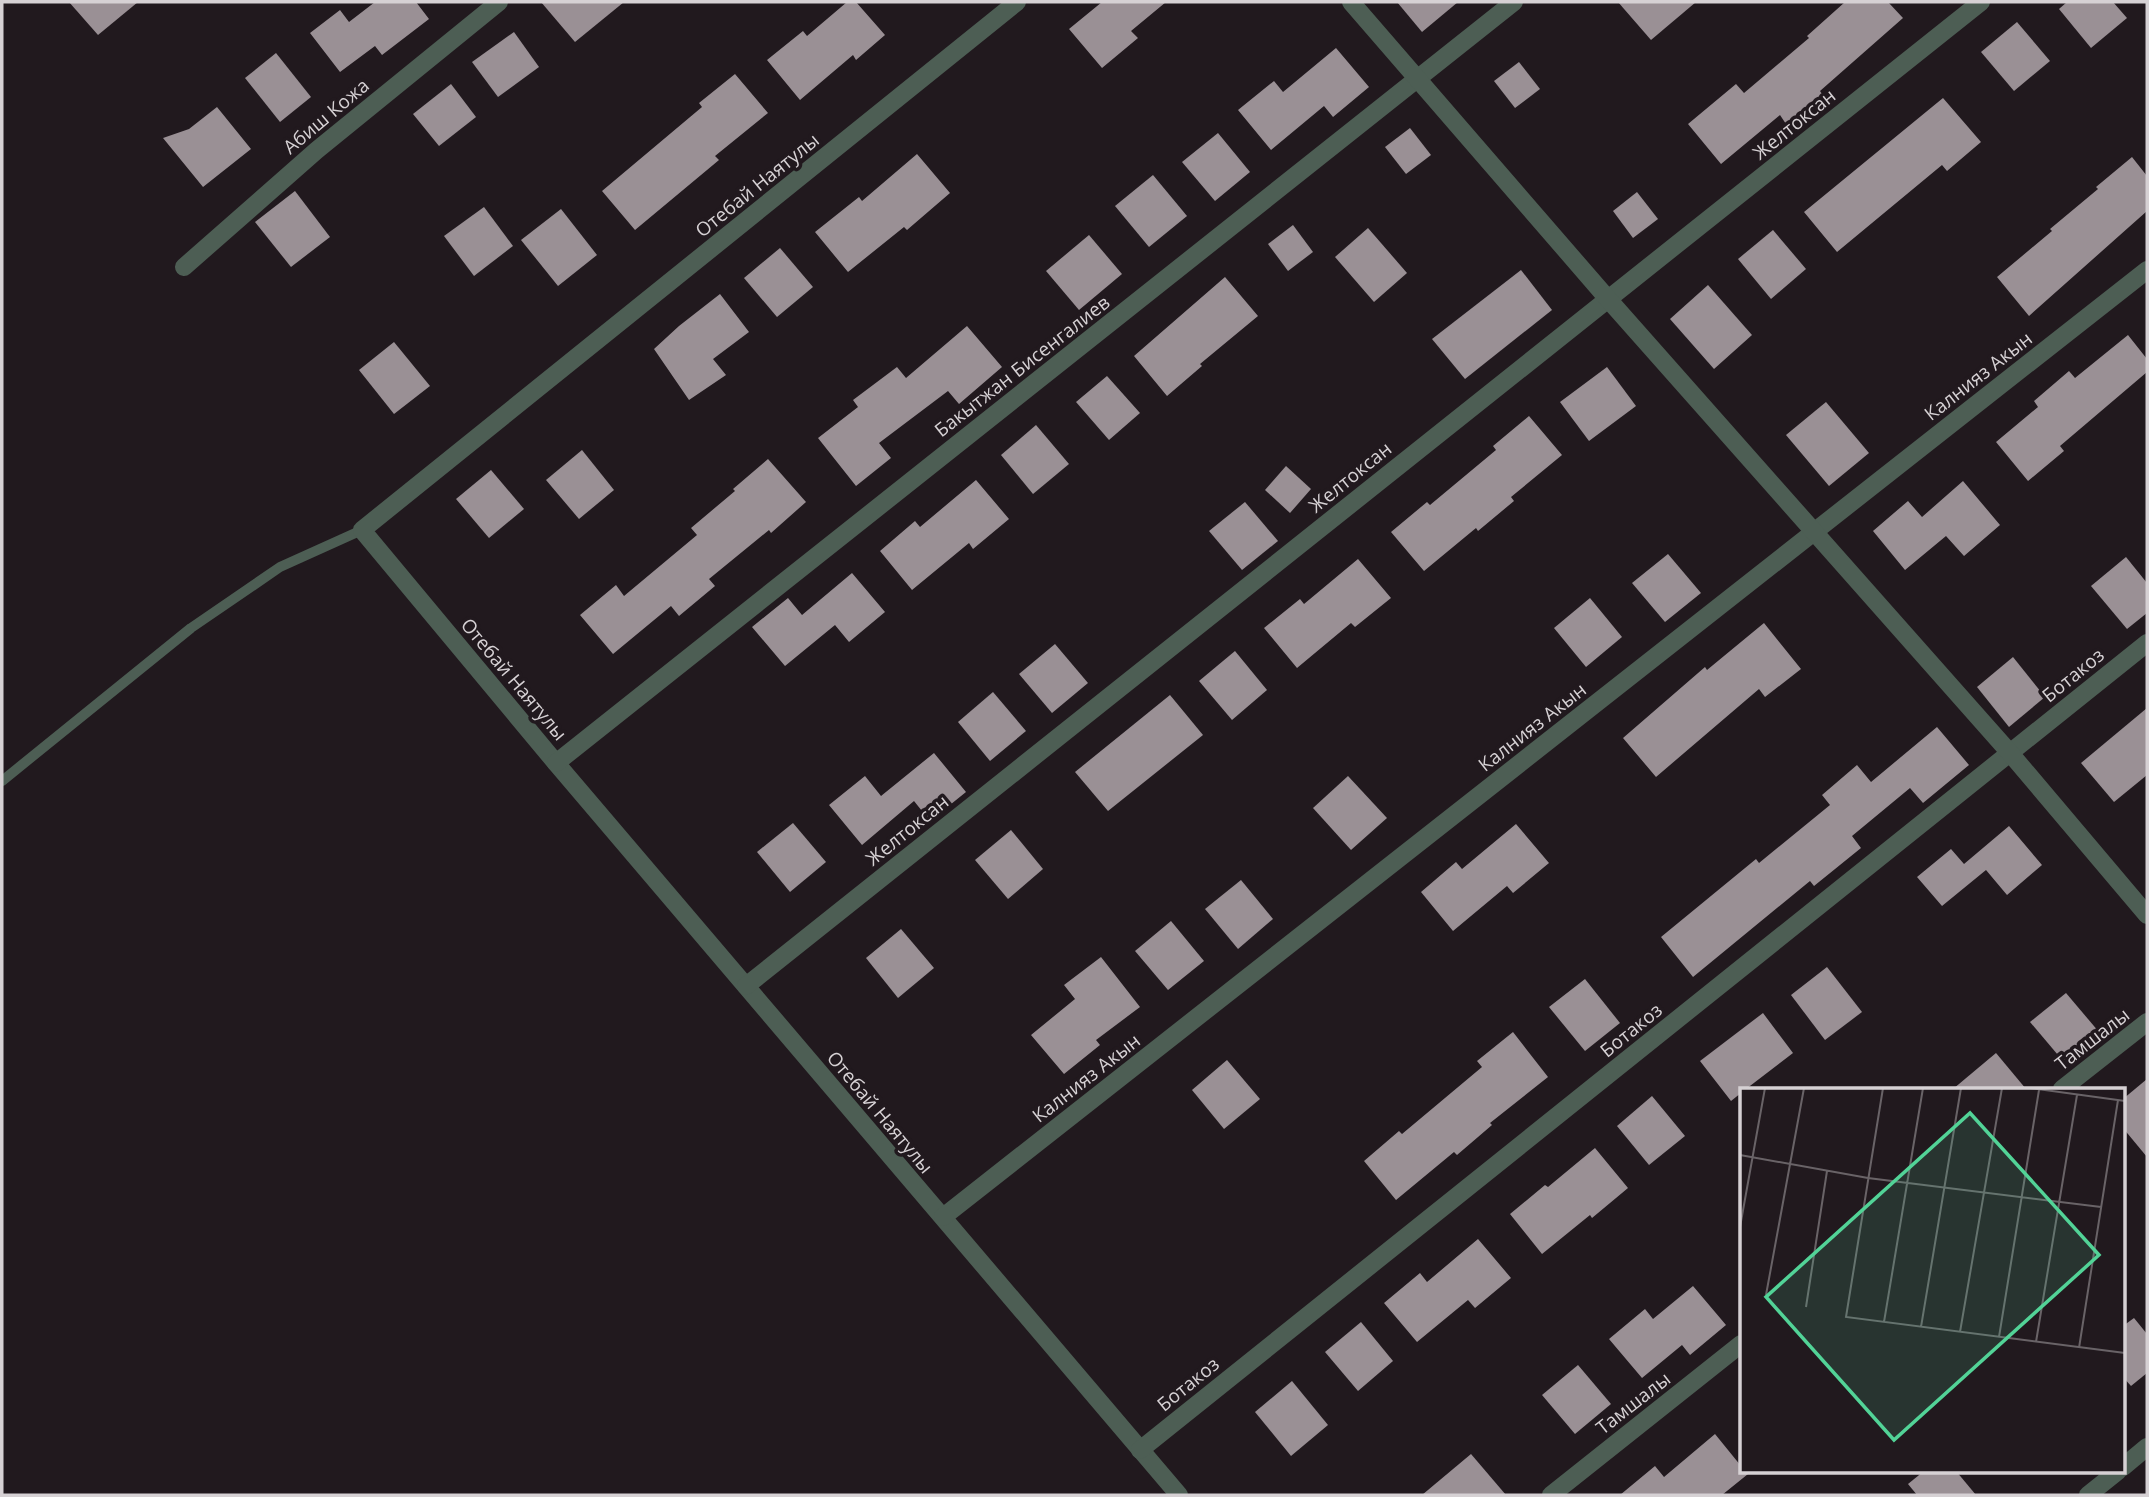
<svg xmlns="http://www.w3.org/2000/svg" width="2149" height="1497" font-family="'Open Sans',sans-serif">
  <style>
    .building { fill: #9a9095 }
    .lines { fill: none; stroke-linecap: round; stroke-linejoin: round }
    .service { stroke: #4d5e54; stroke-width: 10 }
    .minor { stroke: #4d5e54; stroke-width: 18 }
    .tertiary { stroke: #4d5e54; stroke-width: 18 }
    .labels { text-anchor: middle; stroke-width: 7; stroke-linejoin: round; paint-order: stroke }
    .street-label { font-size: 19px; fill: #d6d1d4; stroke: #21191e }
    .inset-road { fill: none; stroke: #696367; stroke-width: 2 }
    .view { fill: #52d397; fill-opacity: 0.15; stroke: #52d397; stroke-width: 3.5 }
    .inset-edge { fill: none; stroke: #d6d1d4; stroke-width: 3.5 }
  </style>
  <rect width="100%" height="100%" fill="#21191e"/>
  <!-- building -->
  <g class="building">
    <path d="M69,2h69l-40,33z"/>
    <path d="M375,2h41l13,17 -47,36 -7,-9 -35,26 -30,-39 30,-23 9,12z"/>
    <path d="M541,2h83l-49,40z"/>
    <path d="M847,2h9l29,33 -29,25 -3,-5 -53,45 -33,-40 36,-29 4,5z"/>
    <path d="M1102,2h64l-35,29 7,7 -36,30 -33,-39z"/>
    <path d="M1397,2h61l-36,30z"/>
    <path d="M1618,2h78l-45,38z"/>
    <path d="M1845,2h43l15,16 -83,73 2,3 -36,30 -6,-9 -59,49 -33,-40 48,-40 8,9 65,-55 -2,-2z"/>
    <path d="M2067,2h46l14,16 -36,30 -32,-39z"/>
    <path d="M2017,22l33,39 -36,30 -33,-39z"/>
    <path d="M514,32l25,35 -41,30 -26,-35z"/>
    <path d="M1336,48l33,39 -36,30 -9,-11 -53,44 -33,-40 36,-29 9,11z"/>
    <path d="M276,53l35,44 -31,25 -35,-44z"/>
    <path d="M1519,62l21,27 -25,19 -21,-27z"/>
    <path d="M735,74l33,39 -53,43 4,4 -84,70 -33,-39 100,-84 -3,-4z"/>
    <path d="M451,84l25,33 -37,29 -26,-32z"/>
    <path d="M1943,98l38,44 -34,29 -5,-6 -105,87 -33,-40z"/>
    <path d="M217,107l34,42 -48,38 -40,-49 26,-9z"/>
    <path d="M1410,128l21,27 -25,19 -21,-27z"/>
    <path d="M1218,133l32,39 -35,29 -33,-39z"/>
    <path d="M917,154l33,39 -43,37 -3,-3 -56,45 -33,-40 44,-35 3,4z"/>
    <path d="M2132,157l15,19v35l-118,105 -32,-39 55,-46 -2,-2 48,-40 -2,-2z"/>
    <path d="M1153,175l34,41 -38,31 -34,-41z"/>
    <path d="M295,191l35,46 -39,30 -36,-45z"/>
    <path d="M1637,192l21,27 -25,19 -20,-27z"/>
    <path d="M484,207l29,39 -39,30 -30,-40z"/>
    <path d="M561,209l36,46 -39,31 -37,-46z"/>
    <path d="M1293,225l20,27 -25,19 -20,-27z"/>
    <path d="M1368,228l39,45 -33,29 -39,-45z"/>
    <path d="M1773,230l33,39 -35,30 -33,-40z"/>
    <path d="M1089,235l33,39 -43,36 -33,-39z"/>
    <path d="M780,248l33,39 -36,30 -33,-39z"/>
    <path d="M1521,270l31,40 -87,69 -33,-40z"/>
    <path d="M1225,277l33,39 -58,48 2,2 -35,30 -33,-40z"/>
    <path d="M1708,285l44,50 -38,34 -44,-50z"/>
    <path d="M720,294l29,38 -36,27 13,16 -37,25 -35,-51 25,-23z"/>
    <path d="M967,326l35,41 -43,37 -11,-13 -69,52 12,15 -35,28 -38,-48 40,-31 -5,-7 44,-33 9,11z"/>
    <path d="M2128,335l19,24v13l-87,74 4,5 -36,30 -32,-39 42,-35 -4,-6 35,-30 6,7z"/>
    <path d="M394,342l36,44 -36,28 -35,-44z"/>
    <path d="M1607,367l29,39 -47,35 -29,-39z"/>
    <path d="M1107,376l33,37 -31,27 -33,-38z"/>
    <path d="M1826,402l43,51 -40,33 -43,-51z"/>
    <path d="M1529,416l33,39 -51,42 3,4 -36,30 -2,-3 -52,43 -33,-39 36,-30 3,3 66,-55 -3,-4z"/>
    <path d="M1036,425l33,39 -36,30 -32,-39z"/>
    <path d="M582,450l32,40 -35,29 -33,-39z"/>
    <path d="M768,459l38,43 -35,31 -2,-3 -60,49 6,7 -36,30 -8,-10 -58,48 -33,-39 36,-30 8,11 73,-61 -6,-7 44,-37 -2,-2z"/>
    <path d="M1286,466l25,23 -21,24 -25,-23z"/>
    <path d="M491,470l33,39 -35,29 -33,-39z"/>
    <path d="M976,480l33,39 -36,30 -4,-6 -57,47 -32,-39 35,-30 5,6z"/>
    <path d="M1963,481l37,44 -36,31 -18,-20 -41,34 -32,-39 35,-30 14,16z"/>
    <path d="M1245,502l33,39 -36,29 -33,-39z"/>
    <path d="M1668,554l33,39 -36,29 -33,-39z"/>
    <path d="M2126,557l21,26v30l-20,16 -36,-43z"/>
    <path d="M1358,559l33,39 -36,29 -4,-4 -54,45 -33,-40 36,-29 4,5z"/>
    <path d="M852,573l33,39 -36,30 -14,-17 -50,41 -33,-39 36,-29 14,17z"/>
    <path d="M1590,598l32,39 -36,30 -32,-39z"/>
    <path d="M1764,623l37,46 -36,28 -6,-8 -103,88 -33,-39 82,-71 2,3z"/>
    <path d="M1055,644l33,39 -36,30 -33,-39z"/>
    <path d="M1235,651l32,39 -35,30 -33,-39z"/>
    <path d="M2013,657l32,40 -36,30 -32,-40z"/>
    <path d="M993,692l33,39 -36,30 -32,-39z"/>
    <path d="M1170,695l33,40 -95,76 -33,-39z"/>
    <path d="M2147,708v67l-33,27 -33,-39z"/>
    <path d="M1937,727l32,38 -46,38 -13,-15 -58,48 9,12 -47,38 -4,-5 -117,96 -32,-40 95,-78 3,4 71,-58 -8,-10 35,-30 14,17z"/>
    <path d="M934,753l32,39 -36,29 -16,-20 -52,44 -33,-40 36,-29 16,20z"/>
    <path d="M1348,776l39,42 -36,32 -38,-42z"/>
    <path d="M793,823l33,39 -36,30 -33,-40z"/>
    <path d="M1516,824l33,39 -36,30 -6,-7 -54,45 -32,-39 35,-30 6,7z"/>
    <path d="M2009,826l33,39 -35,30 -21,-25 -44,36 -25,-29 34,-28 13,15z"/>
    <path d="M1011,830l32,39 -35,30 -33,-39z"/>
    <path d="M1241,880l32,39 -35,30 -33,-40z"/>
    <path d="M1171,921l33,40 -36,29 -33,-39z"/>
    <path d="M901,929l33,39 -36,30 -32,-40z"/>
    <path d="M1101,957l39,50 -44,33 4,5 -36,29 -33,-39 44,-36 -11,-14z"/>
    <path d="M1827,967l35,45 -37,28 -34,-45z"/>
    <path d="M1585,979l35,44 -35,28 -36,-44z"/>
    <path d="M2066,993l33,39 -36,29 -33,-39z"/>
    <path d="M1763,1013l30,40 -47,36h-5v4l-10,8 -31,-40z"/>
    <path d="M1513,1032l35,45 -58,46 2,2 -35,30 -3,-3 -58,48 -32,-39 35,-30 3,3 80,-67 -5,-6z"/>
    <path d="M1996,1053l30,36h-73z"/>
    <path d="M1227,1060l33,39 -36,30 -32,-39z"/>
    <path d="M2147,1079v78l-24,-29v-29z"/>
    <path d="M1652,1096l33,40 -36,29 -32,-39z"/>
    <path d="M1595,1148l33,40 -36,30 -2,-3 -48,39 -32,-40 35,-29 3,2z"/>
    <path d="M1478,1239l33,39 -36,30 -7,-8 -51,42 -33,-39 36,-30 7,9z"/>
    <path d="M1693,1286l33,39 -36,30 -8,-10 -40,33 -33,-39 36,-30 8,10z"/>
    <path d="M2134,1318l13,16v39l-16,13 -8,-9v-51z"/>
    <path d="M1361,1322l32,39 -35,30 -33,-39z"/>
    <path d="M1578,1365l33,39 -36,30 -33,-39z"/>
    <path d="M1292,1381l36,44 -37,31 -36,-44z"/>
    <path d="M1715,1434l26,32v5l7,3 -26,21h-102l35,-29 9,11z"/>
    <path d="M1471,1454l35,41h-84z"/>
    <path d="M1924,1471h32l20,24h-59l-9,-11z"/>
  </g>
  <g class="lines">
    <!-- service -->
    <path class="service" d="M2,781l189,-153 89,-61 82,-37"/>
    <!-- minor -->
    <g class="minor">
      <path d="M1017,2l-655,528 194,233 623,732"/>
      <path d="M184,267l133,-117 182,-148"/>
      <path d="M556,763l958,-761"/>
      <path d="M746,986l1235,-984"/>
      <path d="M2062,1089l85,-67"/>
      <path d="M943,1217l1204,-947"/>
      <path d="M1140,1450l1007,-807"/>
      <path d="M2123,1467l24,-20"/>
      <path d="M1551,1495l190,-151"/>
      <path d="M2088,1495l30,-24"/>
    </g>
    <!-- tertiary -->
    <path class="tertiary" d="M1351,2l257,297 402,454 137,162"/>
  </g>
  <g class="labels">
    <!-- street labels -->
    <g class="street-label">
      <text transform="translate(326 116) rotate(-40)" y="7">Абиш Кожа</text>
      <text transform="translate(1794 124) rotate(-39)" y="7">Желтоксан</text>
      <text transform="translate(757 185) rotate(-39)" y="7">Отебай Наятулы</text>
      <text transform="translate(1022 366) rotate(-38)" y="7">Бакытжан Бисенгалиев</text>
      <text transform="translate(1978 376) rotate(-38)" y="7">Калнияз Акын</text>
      <text transform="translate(1350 477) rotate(-39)" y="7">Желтоксан</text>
      <text transform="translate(2073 675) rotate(-39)" y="7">Ботакоз</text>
      <text transform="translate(514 679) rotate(50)" y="7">Отебай Наятулы</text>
      <text transform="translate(1532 727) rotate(-38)" y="7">Калнияз Акын</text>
      <text transform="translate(907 830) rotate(-39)" y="7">Желтоксан</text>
      <text transform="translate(1631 1030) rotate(-39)" y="7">Ботакоз</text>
      <text transform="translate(2092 1039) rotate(-38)" y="7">Тамшалы</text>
      <text transform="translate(1086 1078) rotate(-38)" y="7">Калнияз Акын</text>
      <text transform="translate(880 1112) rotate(50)" y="7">Отебай Наятулы</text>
      <text transform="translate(1188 1384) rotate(-39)" y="7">Ботакоз</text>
      <text transform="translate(1633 1403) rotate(-38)" y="7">Тамшалы</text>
    </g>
  </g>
  <!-- overview -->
  <g transform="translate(1740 1088)">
    <rect width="385" height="385" fill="#21191e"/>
    <path class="inset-road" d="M143,0l-37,229 279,36M290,0l95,13M0,67l128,23 233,29M0,139l25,-139M26,207l38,-207M66,219l21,-136M144,234l39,-234M181,239l40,-239M220,244l42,-244M259,249l40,-247M296,254l41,-247M339,260l39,-248"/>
    <path class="view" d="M230,25l129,142 -205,185 -128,-143z"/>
    <rect width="385" height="385" class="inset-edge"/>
  </g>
  <!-- border -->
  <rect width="2149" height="1497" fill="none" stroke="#d6d1d4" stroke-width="7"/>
</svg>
